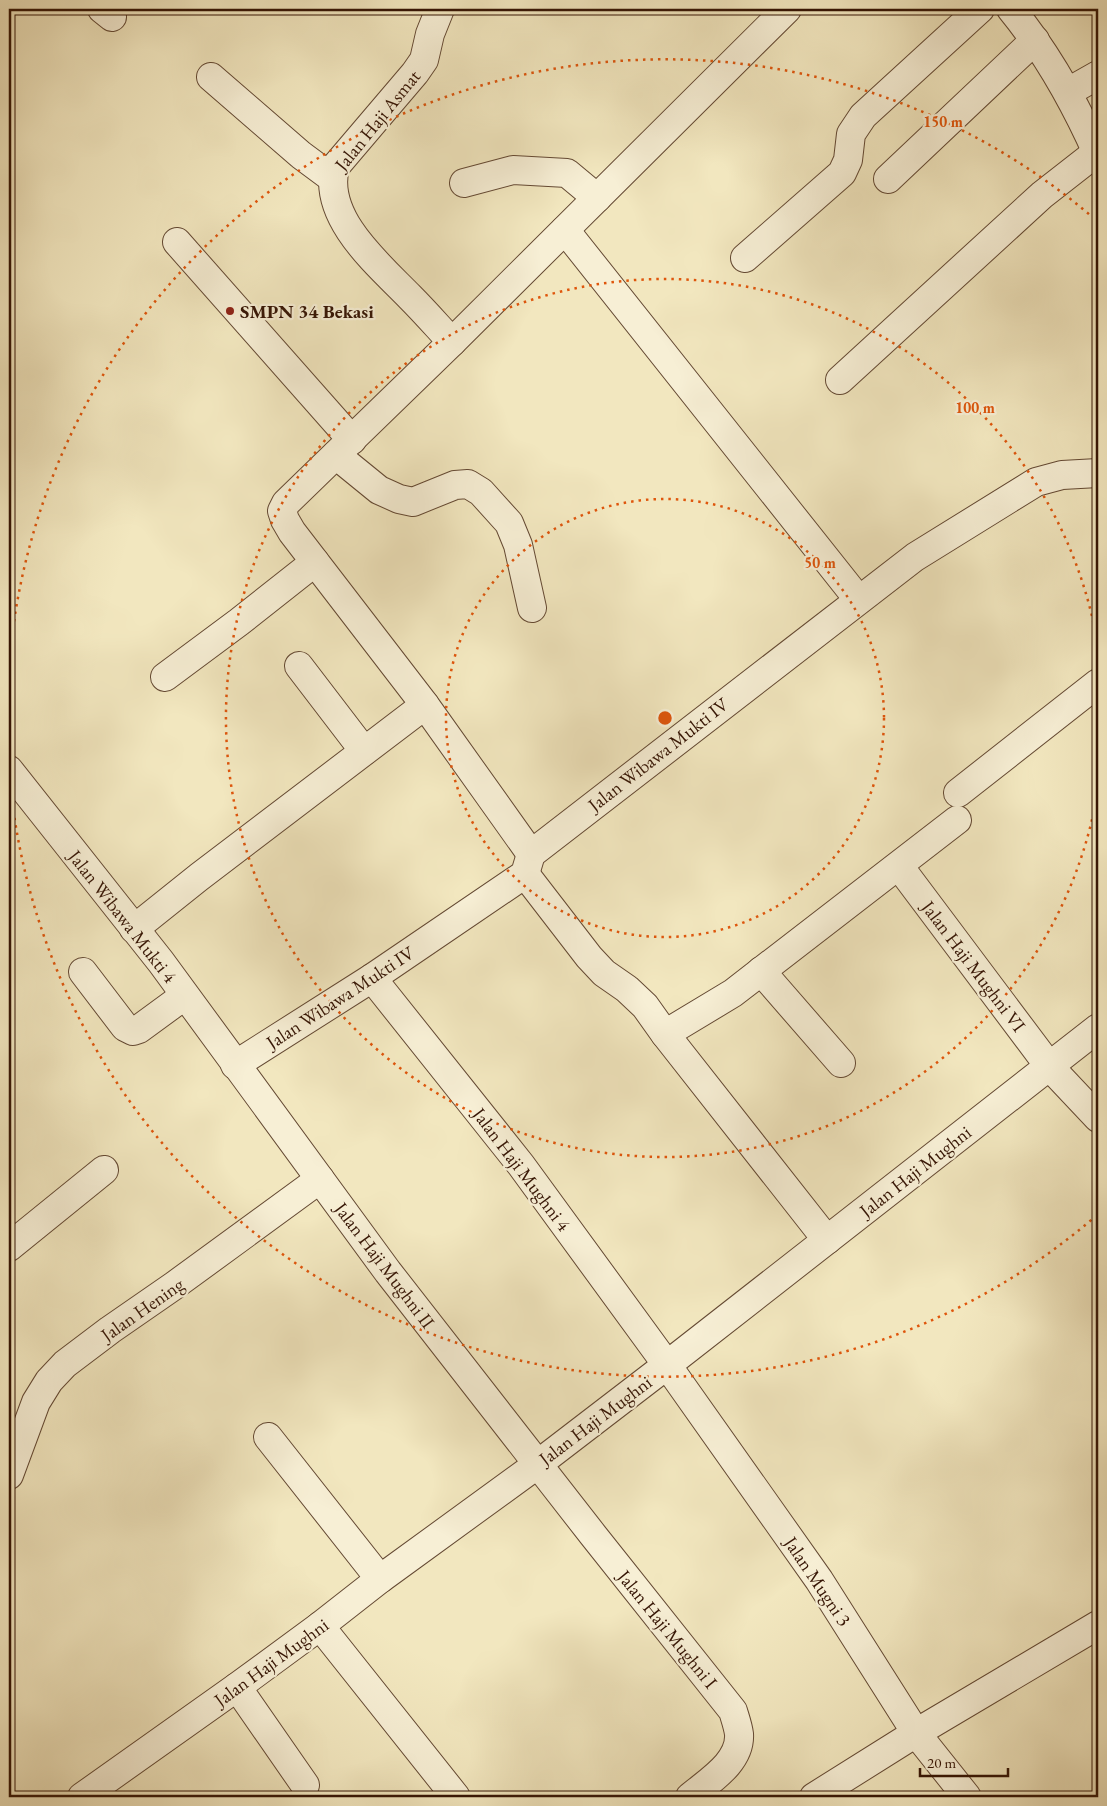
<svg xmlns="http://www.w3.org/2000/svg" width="1107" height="1806" font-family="'EB Garamond',serif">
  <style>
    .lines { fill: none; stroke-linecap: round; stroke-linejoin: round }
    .minor-casing { stroke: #644933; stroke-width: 30 }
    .minor { stroke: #f7efd5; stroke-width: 28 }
    .ring { fill: none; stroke: #df560c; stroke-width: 2.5; stroke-dasharray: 2.5 5 }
    .poi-dot { fill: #8f2418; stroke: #f7efd5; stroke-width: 2 }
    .labels { text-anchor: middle; stroke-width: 4.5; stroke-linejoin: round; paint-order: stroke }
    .street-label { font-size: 19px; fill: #351404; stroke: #f7efd5 }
    .poi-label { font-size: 19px; font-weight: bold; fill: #351404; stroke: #f7efd5; text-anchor: start }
    .centre { fill: #df560c; stroke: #f7efd5; stroke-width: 2.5 }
    .ring-label { font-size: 15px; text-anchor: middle; font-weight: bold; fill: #df560c; stroke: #f7efd5; stroke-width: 4.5; stroke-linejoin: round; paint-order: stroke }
  </style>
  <rect width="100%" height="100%" fill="#f2e7bf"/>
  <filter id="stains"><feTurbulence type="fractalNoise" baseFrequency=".004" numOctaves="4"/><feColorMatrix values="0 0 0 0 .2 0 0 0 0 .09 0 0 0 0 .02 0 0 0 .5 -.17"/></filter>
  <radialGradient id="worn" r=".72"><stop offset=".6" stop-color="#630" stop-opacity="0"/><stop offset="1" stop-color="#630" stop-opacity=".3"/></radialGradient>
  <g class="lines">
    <!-- minor casing -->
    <g class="minor-casing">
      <g id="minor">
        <path d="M102,9l10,8"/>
        <path d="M440,9l-10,25 -6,26 -9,13 -80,94c-13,51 44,98 75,130 15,15 28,30 42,45"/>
        <path d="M1011,9c36,44 64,94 87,146"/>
        <path d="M211,77l90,78 31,23"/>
        <path d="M1068,92l30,-17"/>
        <path d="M888,179l147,-139"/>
        <path d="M464,183l49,-13 54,3 30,25"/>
        <path d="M565,230l293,369"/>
        <path d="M177,242l175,198"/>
        <path d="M745,258l97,-85 6,-13 3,-26 12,-18 117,-107"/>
        <path d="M840,380l202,-185 55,-43"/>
        <path d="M336,455l43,35 20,9 14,3 42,-17 13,-1 13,8 28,31 9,22 14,63"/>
        <path d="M299,666l65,85"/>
        <path d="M165,677l74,-55 76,-60"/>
        <path d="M9,770l152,192 227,310 205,263 140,176c2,7 5,15 6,23 2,28 -30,47 -49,63"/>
        <path d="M958,793l140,-110"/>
        <path d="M531,854l-106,-149 -133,-173 -7,-12 -3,-9 4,-8 166,-161 335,-333"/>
        <path d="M899,866l150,200 49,52"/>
        <path d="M525,874l64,83 15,16 23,16 18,17 20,28 68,-41 224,-173"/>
        <path d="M134,929l65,-52 226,-172"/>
        <path d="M761,971l80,92"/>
        <path d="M83,972l42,55 8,4 6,-2 45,-33"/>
        <path d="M372,978l149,187 146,200 152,215 97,153 51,64"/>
        <path d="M665,1034l162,206"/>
        <path d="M235,1065l137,-87 153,-104 6,-20 384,-297 121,-75 26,-7 36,-2"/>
        <path d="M9,1247l95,-77"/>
        <path d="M268,1437l112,142"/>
        <path d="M9,1475l27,-73 13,-21 16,-17 45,-34 65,-45 145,-106"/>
        <path d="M320,1626l136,171"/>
        <path d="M237,1687l68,98"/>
        <path d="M82,1797l155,-110 83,-61 60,-47 158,-115 129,-99 431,-337"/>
        <path d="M814,1797l102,-64 182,-108"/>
      </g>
    </g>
    <!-- minor -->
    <use href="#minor" class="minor"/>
  </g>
  <!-- distance rings -->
  <g class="ring">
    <circle cx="665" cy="718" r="219"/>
    <path d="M1098 790A439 439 0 1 1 1098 646"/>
    <path d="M1097 1215A658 658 0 0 1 9 770M9 666A658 658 0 0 1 1097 221"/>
  </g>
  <!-- markers -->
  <circle class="poi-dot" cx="230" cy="311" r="5"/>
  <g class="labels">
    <!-- street labels -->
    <g class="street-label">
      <text transform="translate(377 120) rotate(-51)" y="7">Jalan Haji Asmat</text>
      <text transform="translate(658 754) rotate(-38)" y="7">Jalan Wibawa Mukti IV</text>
      <text transform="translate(123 916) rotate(52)" y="7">Jalan Wibawa Mukti 4</text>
      <text transform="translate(974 966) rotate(53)" y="7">Jalan Haji Mughni VI</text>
      <text transform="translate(340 997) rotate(-33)" y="7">Jalan Wibawa Mukti IV</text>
      <text transform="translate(522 1169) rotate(53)" y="7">Jalan Haji Mughni 4</text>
      <text transform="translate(915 1171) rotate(-38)" y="7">Jalan Haji Mughni</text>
      <text transform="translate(385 1265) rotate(53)" y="7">Jalan Haji Mughni II</text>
      <text transform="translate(142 1309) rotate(-35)" y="7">Jalan Hening</text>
      <text transform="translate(595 1420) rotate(-37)" y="7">Jalan Haji Mughni</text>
      <text transform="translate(818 1581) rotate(56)" y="7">Jalan Mugni 3</text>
      <text transform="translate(668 1629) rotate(51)" y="7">Jalan Haji Mughni I</text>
      <text transform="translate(271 1662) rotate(-36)" y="7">Jalan Haji Mughni</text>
    </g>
    <!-- poi labels -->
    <g class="poi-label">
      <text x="240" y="318">SMPN 34 Bekasi</text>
    </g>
  </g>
  <circle cx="665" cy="718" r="8" class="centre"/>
  <g class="ring-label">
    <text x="943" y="127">150 m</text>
    <text x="975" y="413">100 m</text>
    <text x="820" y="568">50 m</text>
  </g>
  <!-- margin -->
  <rect width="1107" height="1806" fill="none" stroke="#f2e7bf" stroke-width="30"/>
  <rect x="10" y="10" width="1087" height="1786" fill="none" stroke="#351404" stroke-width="2.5"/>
  <rect x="15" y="15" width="1077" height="1776" fill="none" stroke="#351404"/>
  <!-- scale -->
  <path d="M920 1768v8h88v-8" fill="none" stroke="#351404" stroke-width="2.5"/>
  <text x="927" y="1768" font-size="15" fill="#351404" stroke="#f7efd5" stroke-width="4" paint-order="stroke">20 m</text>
  <rect width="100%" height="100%" filter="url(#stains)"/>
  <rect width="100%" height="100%" fill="url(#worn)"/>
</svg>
